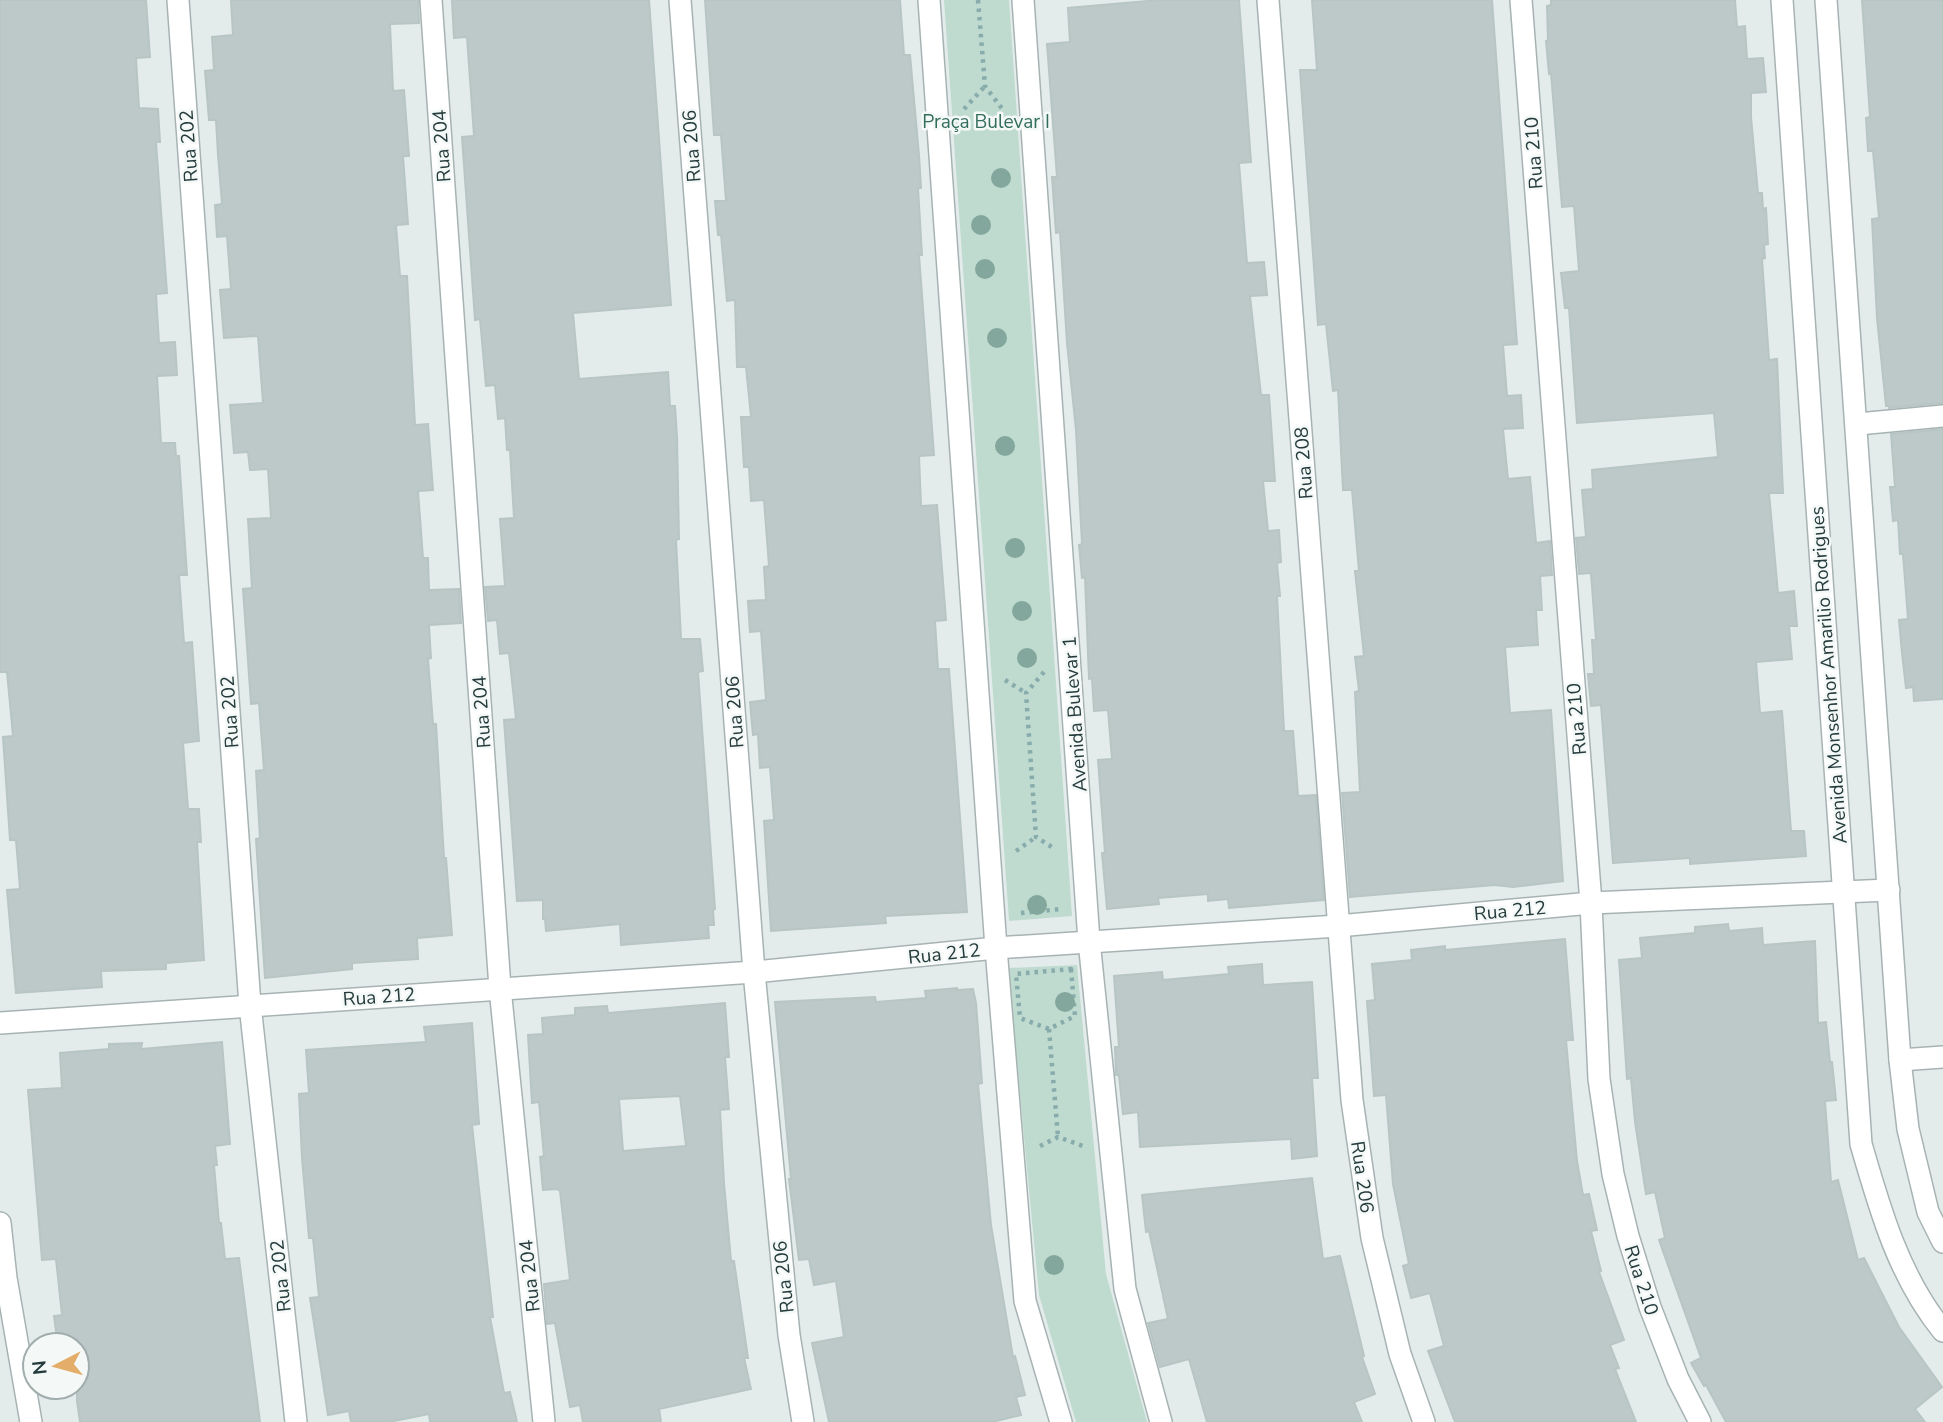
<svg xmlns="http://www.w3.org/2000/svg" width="1943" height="1422" font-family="'Nunito Sans',sans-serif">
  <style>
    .green { fill: #bfdbcf }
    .building { fill: #bcc9c8; stroke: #b7c5c3; stroke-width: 2; fill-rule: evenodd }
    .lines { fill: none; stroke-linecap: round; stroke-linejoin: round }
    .minor-casing { stroke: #a7b3b3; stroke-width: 24 }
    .path { stroke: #88acac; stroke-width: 4.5; stroke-dasharray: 3.5 5; stroke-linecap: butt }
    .minor { stroke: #fff; stroke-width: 21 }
    .tree { fill: #83a79c }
    .labels { text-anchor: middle; stroke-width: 5; stroke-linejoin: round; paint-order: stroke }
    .park-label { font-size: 19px; fill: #336e5c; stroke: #f4f9f8 }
    .street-label { font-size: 19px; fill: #253b3c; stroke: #f4f9f8 }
  </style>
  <rect width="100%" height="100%" fill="#e4eceb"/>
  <!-- green -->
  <g class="green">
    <path d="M944,0h65l63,916 -63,5z"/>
    <path d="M1077,965l29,309 41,148h-71l-37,-127 -31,-327z"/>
  </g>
  <!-- building -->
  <g class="building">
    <path d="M0,0h146l4,57 -14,1 3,50 19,1 2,33h-4l11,151 -11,1 3,49 16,-1 2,33 -20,1 4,67h14l1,13h3l8,119h-8l5,68 8,-1 7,99 -16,2 5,66h11l2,33h-4l7,118 -38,3v6l-65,2 1,16 -86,6 -9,-103 13,-1 -4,-49h-6l-7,-103 10,-1 -6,-64h-7z"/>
    <path d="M231,0h187l1,23 -29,1 3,67 11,-1 5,66h-6l5,68 -12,1 4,51h7l8,149 13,-1 5,66 -15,1 5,67h5l1,32 30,-1 2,34 -32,2 2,33 -3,1 5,65h3l8,134h2l6,77 -35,3 1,21 -66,4v6l-87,9 -9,-139 4,-1 -4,-67 8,-1 -5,-67 -8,1 -8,-115 9,-1 -4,-69 23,-1 -3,-49 -18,1 -2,-18 -14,1 -4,-48 33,-2 -5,-67 -34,2 -4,-48 11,-1 -4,-53 -10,1 -2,-32 7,-1 -4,-49 -2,-35h-7l-4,-49 9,-1 -2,-33 21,-2z"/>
    <path d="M452,0h197l22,305 -98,8 6,66 89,-7 2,34h5l2,31 2,102 -3,1 5,99h19l3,32 -5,1 17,237 -2,1 1,15h-6l1,13 -88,7 -1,-21 -74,7 -1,-12h-2v-19l-26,1 -13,-181 12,-1 -7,-66 -9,1 -3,-34 -9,1 -3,-34 20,-1 -5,-67 14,-1 -4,-68h-3l-2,-32 -7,1 -3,-34 -9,1 -6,-67 -5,1 -13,-183 12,-1 -7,-99 -13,1z"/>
    <path d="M705,0h195l4,55h6l9,100 2,33h-3l4,67h-3l15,200 -15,1 2,50 16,-1 9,115 -11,1 3,48h11l18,243 -82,4 1,7 -115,8 -7,-110 10,-1 -4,-53 -10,1 -2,-34 -5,1 -3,-33 16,-2 -5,-69 -11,1 -2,-31 18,-1 -2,-33 5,-1 -5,-66 -13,1 -2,-34h-5l-3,-50h10l-5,-50h-9l-2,-67 -8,1 -6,-66h-3l-3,-34h11l-5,-66h-7z"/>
    <path d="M1159,0h80l12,162 -12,1 8,100 17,-1 3,33 -17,1 11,99h8l6,86h-12l5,50 11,-1 2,32 -4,1 3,33h-3l7,135h9l5,65 18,-1 8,105 -95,8 -1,-9 -20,2v-7l-50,4 1,6 -52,5 -5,-56h3l-7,-93 14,-1 -4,-49 -14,1 -2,-33 -3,1 -4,-102 -3,1 -3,-33 3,-1 -6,-114 -9,-87 -7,-111 -4,1 -4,-56h5l-10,-133 23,-2 -2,-34z"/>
    <path d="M1312,0h180l25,344 -14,1 4,51 14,-1 2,33 -20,1 5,50 22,-2 6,66 14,-2 2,34 -12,1 2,34h-6l2,35 -33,2 5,66 41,-3 12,171 -50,6 -18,-2 -145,12 -8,-104 18,-1 -5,-100 4,-1 -4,-34 9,-1 -9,-85h4l-7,-81h-9l-5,-100 -5,1 -7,-67 -8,1 -18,-255h17z"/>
    <path d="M1551,0h184l2,27 8,-1 2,33 16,-1 3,34 -15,1v24l7,76h4l1,16 3,-1 2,36 -4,1 1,13 -3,1 7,101 8,-1 6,134h-14l9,100 16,-2 3,35h-8l3,33 -36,3 4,51 22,-2 9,120h13l2,25 -116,8v-6l-77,5 -12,-158 -10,1 -3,-32h6l-2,-34h4l-5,-67 -12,1 -3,-36 10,-1 -4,-47 11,-1 -1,-19 126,-13 -4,-44 -137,10 -8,-115h-4l-4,-35 18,-2 -5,-65 -12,1 -11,-134 -2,1 -3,-33 2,-1 -1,-34 4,-1z"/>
    <path d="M1862,0h81v403l-54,5v-2h-3l-9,-88 -5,-99 7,-1 -6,-67h-5l-2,-33 4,-1z"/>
    <path d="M1943,429v270l-29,2 -1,-14 -7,1 -4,-35 -3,-33 9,-1 -5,-65h-3l-2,-34 -5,1 -3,-34h5l-4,-53z"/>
    <path d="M1728,924l1,7 33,-3 1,17 52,-4 3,82 8,-1 4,40h2l4,38 -11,1 6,81 7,-2 20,80 6,-2 35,69 43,60 -27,22 10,13h-199l-20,-37 -2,1 -13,-23 10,-5 -42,-118 6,-2 -10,-46 -9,2 -11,-72 -4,-44 -4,1 -8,-119 23,-2 -2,-20 55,-5v-6z"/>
    <path d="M1565,939l8,101h-7l11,121 6,34 6,-1 8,36 -6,1 10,40 -2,1 25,68 -14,5 9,23 -4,1 21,53h-181l-27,-71 16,-5 -14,-53 -19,5 -8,-32 6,-2 -16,-80 -7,-89 -12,1 -7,-95 8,-1 -3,-36 40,-4 -1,-10 34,-4v4z"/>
    <path d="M1262,964l1,21 49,-3 6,96h-6l5,78 -25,3 -1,-20 -151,8 -2,-35 -15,2 -4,-39h-3l-1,-28h4l-5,-71 48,-4 1,8 66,-6 -1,-7z"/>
    <path d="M957,988v2l16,-1 3,14 6,80 -4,1 13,141 22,132 2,-1 10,39 -9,2 5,18 -29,7h-163l-17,-79 32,-6 -8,-56 -22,4 -5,-26 -10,1 -10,-81h2l-16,-177 100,-5 1,5 50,-4 -1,-7z"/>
    <path d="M725,1003l4,54h-4l4,52 -9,1 4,73 7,78h3l14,97h-4l7,31 -92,20 2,13h-78l-3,-17 -10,2 -15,-84 -8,1 -3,-40 26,-4 -10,-89 -3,-2 -14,1 -3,-33 4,-1 -5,-54 -7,1 -4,-68 15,-1 -1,-16 33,-3v-7l32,-2 1,7zM680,1096l6,50 -63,5 -4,-52z"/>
    <path d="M472,1023l7,101 -7,1 21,192h-3l14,76 6,-1 7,30h-87l-1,-8 -40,8h-38l-2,-11 -21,4 -18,-117 9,-1 -6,-59h-4l-7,-80 -3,-64 10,-1 -3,-43 120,-8 -2,-15z"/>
    <path d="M222,1042l8,102 -15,2 2,19h-3l5,58h2l4,36 14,-1 21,164h-180l-3,-21v-56h-19l-4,-29 8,-1 -6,-56 -14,1 -14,-170 34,-2 -2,-35 49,-4v-5l33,-1 -1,6z"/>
    <path d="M1312,1178l11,81 17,-3 24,100 -2,1 13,37 -21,8 8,20h-155l-18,-63 -29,8 -12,-44 20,-4 -19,-88 -3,1 -4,-37z"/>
  </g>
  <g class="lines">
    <!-- minor casing -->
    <g class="minor-casing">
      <g id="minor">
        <path d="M178,0l72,1005 46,417"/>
        <path d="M431,0l69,988 44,434"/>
        <path d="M680,0l74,972 35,363 14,87"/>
        <path d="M929,0l67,948 29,353 36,121"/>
        <path d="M1023,0l66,941 36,348 36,133"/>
        <path d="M1268,0l84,1100 20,138 28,116 24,68"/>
        <path d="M1521,0l70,903 8,176 14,95 15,62 22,71 28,72 22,43"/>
        <path d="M1782,0l79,1144c19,66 38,133 82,187"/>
        <path d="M1826,0l74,1060 8,69 20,83 15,30"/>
        <path d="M1858,424l85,-8"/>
        <path d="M0,1023l754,-51 242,-24 342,-22 253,-23 298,-13"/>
        <path d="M1900,1060l43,-3"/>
        <path d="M0,1223l6,55 25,144"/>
      </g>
    </g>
    <!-- path -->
    <g class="path">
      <path d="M978,0l7,86 18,24"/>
      <path d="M964,109l21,-23"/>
      <path d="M1044,672l-18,21 10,144 19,12"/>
      <path d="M1005,680l21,13"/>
      <path d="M1016,851l20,-14"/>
      <path d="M1021,913l40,-4"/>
      <path d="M1071,969l4,47 -26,13 -29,-11 -4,-44z"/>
      <path d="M1049,1029l9,108"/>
      <path d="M1040,1146l18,-9 25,9"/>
    </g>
    <!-- minor -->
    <use href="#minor" class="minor"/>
  </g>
  <!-- trees -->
  <g class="tree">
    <circle cx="1001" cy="178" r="10"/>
    <circle cx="981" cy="225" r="10"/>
    <circle cx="985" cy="269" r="10"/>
    <circle cx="997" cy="338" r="10"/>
    <circle cx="1005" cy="446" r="10"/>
    <circle cx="1015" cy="548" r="10"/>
    <circle cx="1022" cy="611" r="10"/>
    <circle cx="1027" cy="658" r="10"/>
    <circle cx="1037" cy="905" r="10"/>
    <circle cx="1065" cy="1002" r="10"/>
    <circle cx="1054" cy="1265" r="10"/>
  </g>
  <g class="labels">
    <!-- park labels -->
    <g class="park-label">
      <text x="986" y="128">Praça Bulevar I</text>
    </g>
    <!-- street labels -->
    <g class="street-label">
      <text transform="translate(188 146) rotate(-94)" y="7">Rua 202</text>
      <text transform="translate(441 146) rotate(-94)" y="7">Rua 204</text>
      <text transform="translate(691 146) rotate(-94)" y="7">Rua 206</text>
      <text transform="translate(1533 153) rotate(-94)" y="7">Rua 210</text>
      <text transform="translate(1303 463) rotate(-94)" y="7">Rua 208</text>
      <text transform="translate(1828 675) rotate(-94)" y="7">Avenida Monsenhor Amarilio Rodrigues</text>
      <text transform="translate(229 712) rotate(-94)" y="7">Rua 202</text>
      <text transform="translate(481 712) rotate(-94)" y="7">Rua 204</text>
      <text transform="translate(734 712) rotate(-94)" y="7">Rua 206</text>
      <text transform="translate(1074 714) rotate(-94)" y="7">Avenida Bulevar 1</text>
      <text transform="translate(1576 719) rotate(-95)" y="7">Rua 210</text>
      <text transform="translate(1510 910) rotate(-5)" y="7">Rua 212</text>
      <text transform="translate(944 953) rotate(-6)" y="7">Rua 212</text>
      <text transform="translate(379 996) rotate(-4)" y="7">Rua 212</text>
      <text transform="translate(1363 1177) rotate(82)" y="7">Rua 206</text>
      <text transform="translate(280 1276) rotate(-96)" y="7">Rua 202</text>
      <text transform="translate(529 1276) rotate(-96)" y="7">Rua 204</text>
      <text transform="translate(783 1277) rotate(-96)" y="7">Rua 206</text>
      <text transform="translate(1642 1280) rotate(72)" y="7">Rua 210</text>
    </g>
  </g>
  <!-- north arrow -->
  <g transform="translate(56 1366) rotate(264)"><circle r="33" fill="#f4f9f8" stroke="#a1adad" stroke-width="2"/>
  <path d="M0-5L12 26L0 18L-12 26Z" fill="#e4ad6a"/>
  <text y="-10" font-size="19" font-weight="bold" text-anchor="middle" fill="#253b3c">N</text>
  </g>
</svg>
